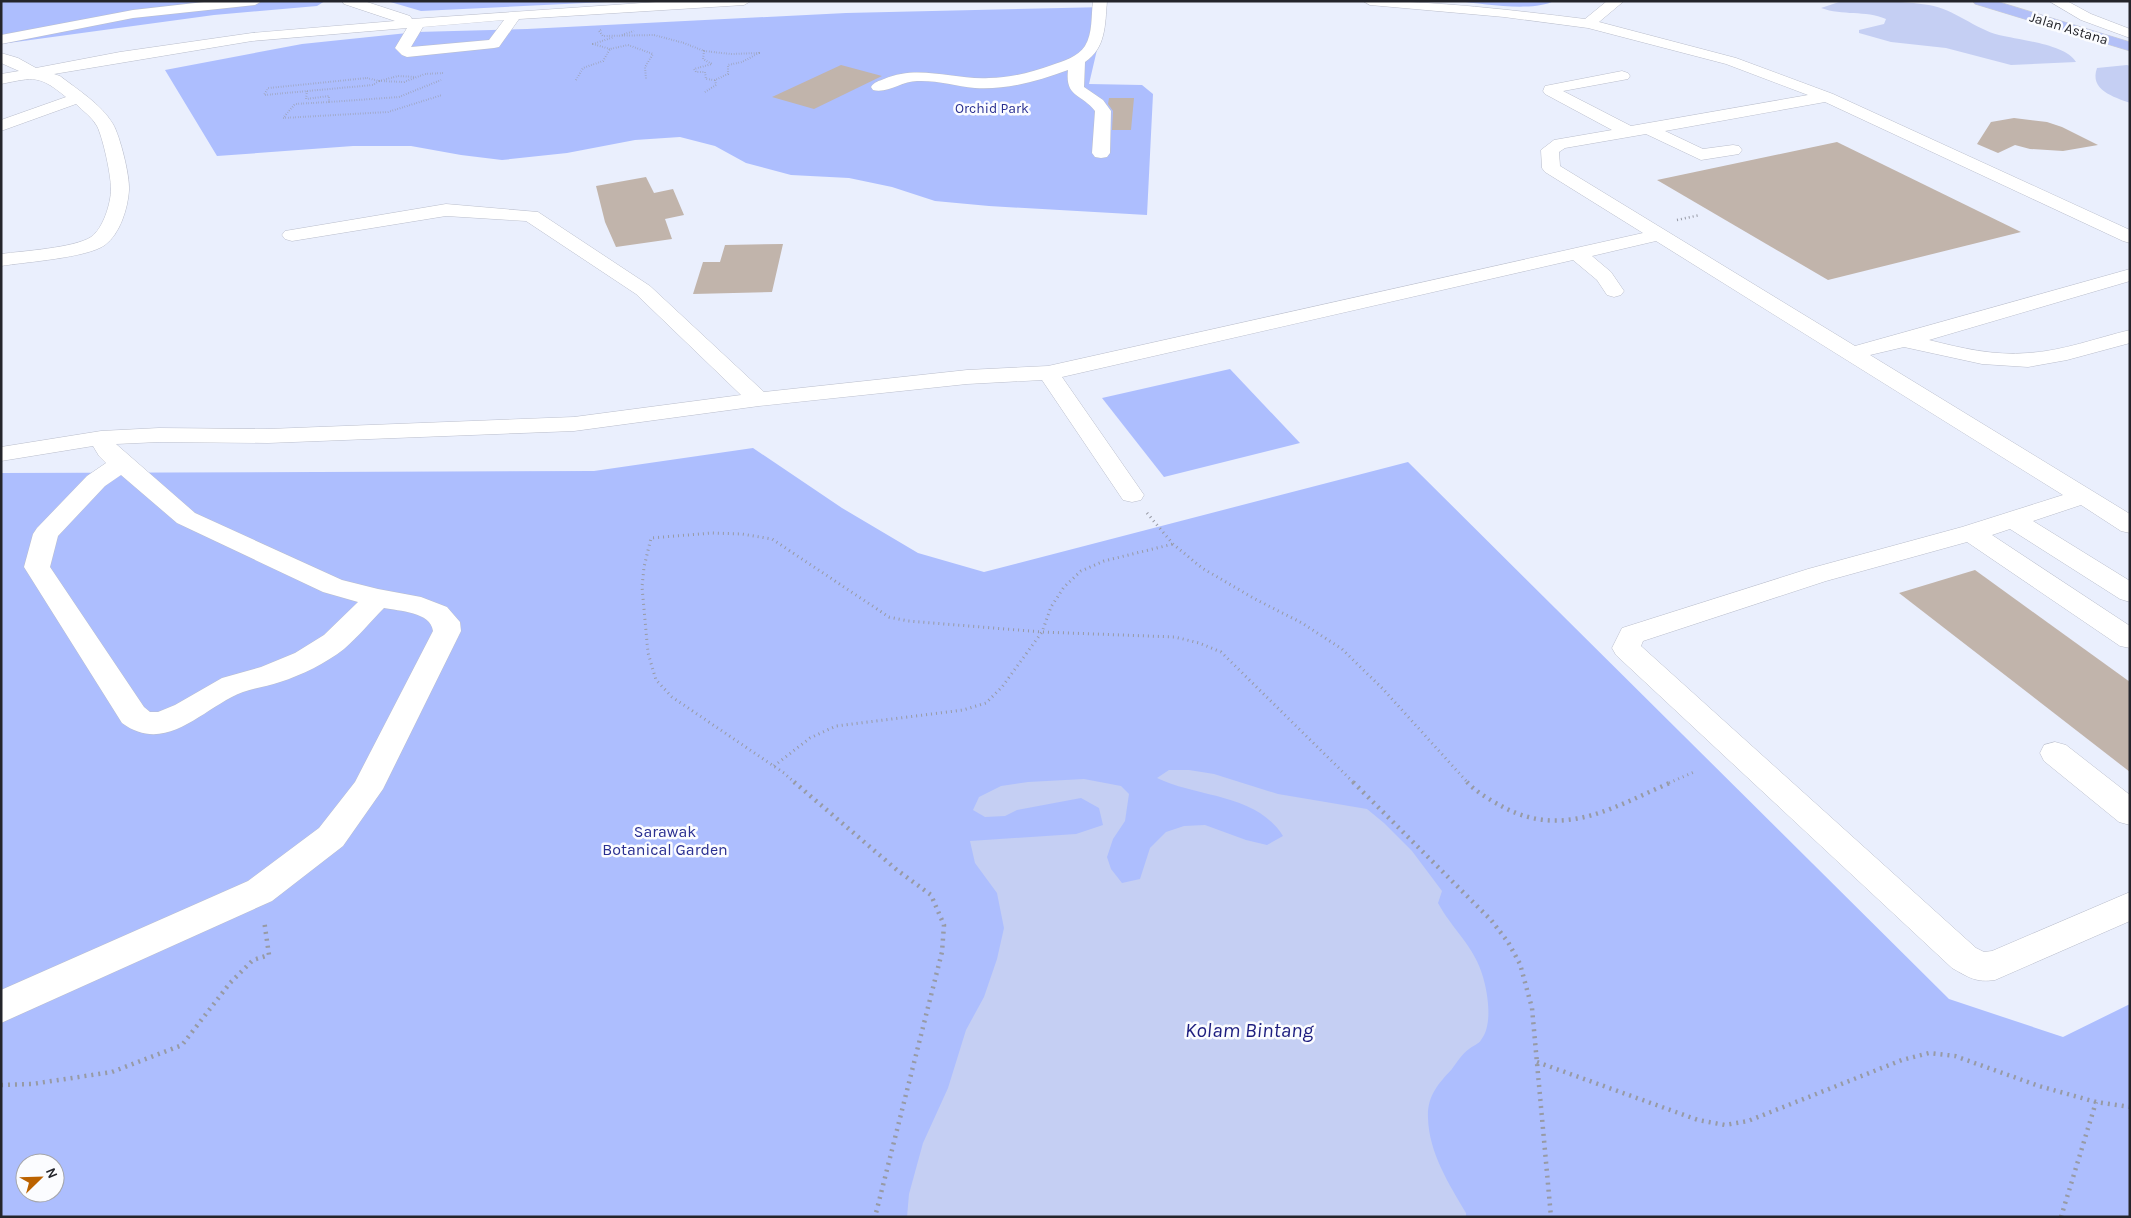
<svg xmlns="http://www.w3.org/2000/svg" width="2131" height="1218" font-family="Karla,sans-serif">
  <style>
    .green { fill: #adbefe; fill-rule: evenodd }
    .water { fill: #c5cff3 }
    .building { fill: #c1b4ab }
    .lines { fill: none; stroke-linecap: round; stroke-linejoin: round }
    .minor-casing { stroke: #babecc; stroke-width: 1 }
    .major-casing { stroke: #cfcfd0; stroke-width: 1 }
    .path-far3 { stroke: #979aa5; stroke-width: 2; stroke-dasharray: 0.5 2; stroke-linecap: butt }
    .path-far2 { stroke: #979aa5; stroke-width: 2.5; stroke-dasharray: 1 3; stroke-linecap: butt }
    .path-far1 { stroke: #979aa5; stroke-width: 3; stroke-dasharray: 1 4; stroke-linecap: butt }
    .path { stroke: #979aa5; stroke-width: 4.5; stroke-dasharray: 2 5; stroke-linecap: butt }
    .minor { fill: #fff; fill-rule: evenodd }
    .major { fill: #b3c0f7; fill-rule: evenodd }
    .labels { text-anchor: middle; stroke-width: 5; stroke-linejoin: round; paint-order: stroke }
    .far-street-label { font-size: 14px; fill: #24252b; stroke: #fbfcff }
    .far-park-label { font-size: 14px; fill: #292f91; stroke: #fbfcff }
    .park-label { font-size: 16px; fill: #292f91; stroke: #fbfcff }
    .near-water-label { font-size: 21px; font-style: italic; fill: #1d1d7f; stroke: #fbfcff }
  </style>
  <rect width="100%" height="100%" fill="#eaeffd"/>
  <!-- green -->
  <g class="green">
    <path d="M1,1h324l-8,5 -103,9 -213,29z"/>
    <path d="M387,1h240l-206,10z"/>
    <path d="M1458,1h96c-21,11 -72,3 -96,0z"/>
    <path d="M1107,7l-18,77 53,1 11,9 -6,121 -158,-9 -54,-5 -43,-14 -43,-9 -58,-3 -45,-12 -31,-17 -35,-9 -45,3 -68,13 -65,7 -41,-5 -50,-9h-58l-136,10 -52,-86 137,-26 115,-12 110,-3 319,-16z"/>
    <path d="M1230,369l70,74 -136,34 -62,-79z"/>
    <path d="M753,448l89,60 76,45 66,19 424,-110 541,537 114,38 67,-33v213h-2129v-744l593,-2zM25,1163h30v30h-30z"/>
  </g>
  <!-- water -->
  <g class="water">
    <path d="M1842,1c29,0 58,-1 87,4 25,4 46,24 70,30 20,5 67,9 77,27l-65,3 -65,-17 -55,-6 -32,-9v-3l25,-6 2,-5c-21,-9 -43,-3 -65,-11z"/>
    <path d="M2127,65l3,1v37c-16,-6 -41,-13 -33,-35z"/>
    <path d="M1169,770h20l25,4 64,20 89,15 17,14 28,28 30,40 -4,12c14,26 37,44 45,74 5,17 10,48 -2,63 -2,4 -9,6 -12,9 -7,5 -12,13 -17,20 -14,15 -25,27 -24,49 1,35 21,66 38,95v4h-559l2,-23 14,-51 25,-55 18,-58 18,-33 13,-38 7,-31 -7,-35 -22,-30 -5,-22 106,-7 27,-9 -4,-17 -18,-10 -64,12 -12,6 -20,1 -12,-7 6,-13 22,-11 27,-4 56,-3 37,7 8,8 -4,27 -12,18 -6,18 4,12 11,14 18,-4 10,-31 16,-16 18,-6 21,-1 41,15 21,5 16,-9c-27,-43 -85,-38 -126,-58z"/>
  </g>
  <!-- building -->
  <g class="building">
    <path d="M841,65l41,11 -68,33 -42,-12z"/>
    <path d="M1109,98h25l-3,32h-19l1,-19 -5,-7z"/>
    <path d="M2014,118l33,4 15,5 36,18 -35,6 -33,-2 -15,-4 -17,8 -21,-9 14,-22z"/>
    <path d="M1837,142l184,90 -193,48 -171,-100z"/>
    <path d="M646,177l8,16 19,-4 11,26 -19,4 7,20 -56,8 -11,-25 -9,-36z"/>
    <path d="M783,244l-11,48 -79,2 10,-32h17l5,-17z"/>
    <path d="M1975,570l155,112v90l-231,-179z"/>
  </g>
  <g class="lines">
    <!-- minor casing -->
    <g class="minor-casing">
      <g id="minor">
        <path d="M213,1h49l-7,4 -122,13 -132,26v-9l132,-25z"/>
        <path d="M342,1h22l46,15 2,3 259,-18h80l-7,4 -225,14 -20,28 -5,1 -87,9 -5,-2 -7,-7 12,-20 -155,13 -198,33 6,2c18,14 41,28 53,48 7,12 17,52 16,66 -1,18 -9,44 -24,55 -18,13 -80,17 -104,21v-12c22,-3 73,-6 90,-17 12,-8 20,-34 20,-48 0,-14 -8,-51 -14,-63 -5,-9 -14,-15 -21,-22l-75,27v-11l65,-23c-27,-22 -31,-20 -65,-13v-10l18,-3 -18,-8v-10l17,5 18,10 84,-16 132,-19 143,-12 -51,-17zM504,20l-15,20 -78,7 12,-20z"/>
        <path d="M1093,1h14c-2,24 -1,47 -22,61l-1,25 19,13 8,11 -1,42 -3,4 -6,1 -6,-1 -3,-4 3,-42c-14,-18 -30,-13 -27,-41 -30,11 -61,20 -93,18 -20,-2 -38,-8 -58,-7 -15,0 -30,13 -44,9l-2,-3c3,-5 8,-6 13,-8 35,-15 69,1 105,-1 22,0 43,-6 63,-13 11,-4 26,-8 33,-19 8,-13 6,-30 8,-45z"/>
        <path d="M1363,1c75,0 148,9 222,18l22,-18h17l-25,21 137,36 97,36 297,136v13l-7,-2 -298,-139 -160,29 38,18 30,-4 6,1 3,4 -3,4 -38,6 -55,-26 -81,14 -6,4 1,14 295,180 275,-77v12l-201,59c32,8 65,16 99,13 35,-2 68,-15 102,-23v13l-63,17 -39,7 -46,-3 -78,-17 -34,8 260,159v19l-9,-2 -40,-26 -48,16 97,60v21l-10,-3 -110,-70 -18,6 138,91v22l-10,-2 -153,-104 -141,39 -183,60 -2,5 335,302 8,4 8,-1 138,-59v29l-135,59c-19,3 -27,-3 -43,-12l-336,-313 -4,-7 10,-20 186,-59 154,-42 101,-32 -407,-254 -64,15 19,16 13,19 -3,4 -7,2 -7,-2 -10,-15 -24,-20 -511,117 82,118 -3,5 -9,2 -9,-2 -81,-120 -75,4 -208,22 -185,25 -306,12 -109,-1 -43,2 79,69 147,67 36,9 43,8 26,10 13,15 1,9 -78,158 -40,57 -71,55 -271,122v-33l247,-109 71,-53 36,-46 78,-151c-2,-19 -34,-20 -49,-23 -13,13 -26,29 -40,41 -18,14 -42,26 -64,33 -12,4 -25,6 -37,10 -40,15 -76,64 -121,31l-98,-156 9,-33 4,-6 50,-52 19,-13 -7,-7 -6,-10 -92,15v-14l100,-16 58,-3 109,1 306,-12 167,-22 -105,-101 -110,-73 -80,-5 -154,25 -7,-2 -3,-4 3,-4 161,-27 92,8 112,74 114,106 203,-22 81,-4 595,-133 -98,-61 -3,-4 -1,-18 13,-10 58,-10 -67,-36 -2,-3 2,-5 77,-15 6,2 2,3 -2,3 -65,12 68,35 177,-31 -82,-31 -138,-36 -84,-11 -134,-12zM121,475l56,48 146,69 35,10 -34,33 -29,18 -34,14 -39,11 -47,27 -17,7h-8l-6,-5 -94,-140 8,-31 47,-50z"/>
        <path d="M2049,1h18l24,13 39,15v9l-49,-18z"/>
        <path d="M2055,742l11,3 64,50v30l-11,-3 -75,-61 -4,-8 4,-8z"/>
      </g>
    </g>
    <!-- major casing -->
    <g class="major-casing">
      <path id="major" d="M1973,1h23l134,41v9l-155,-47z"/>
    </g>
    <!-- path-far3 -->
    <g class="path-far3">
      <path d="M601,30l-2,1 4,5 51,-1 30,8 20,8"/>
      <path d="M622,35l12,-4"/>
      <path d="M610,49l-17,-5 21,-7"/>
      <path d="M704,51l27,3 28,-1 -17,9 -14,3v9l-13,6 -9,-1 -1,-7h-9l-2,-3 18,-5 -9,-5z"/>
      <path d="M367,78l12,3 -6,4 -109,10 4,-7z"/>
      <path d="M576,80l7,-12 20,-7 7,-12 18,-4 25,9 -8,13 1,12"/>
      <path d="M379,81l25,1 21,-8 18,-1"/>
      <path d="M379,81l19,-5 18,1"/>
      <path d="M307,91l-1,8 23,-3v6l70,-5 42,-17"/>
      <path d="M705,92l11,-7 -1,-5"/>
      <path d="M329,102l-34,2 -12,14 105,-6 54,-17"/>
    </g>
    <!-- path-far2 -->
    <path class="path-far2" d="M1677,220l23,-5"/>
    <!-- path-far1 -->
    <g class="path-far1">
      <path d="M1147,513l26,31 29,24 53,31 47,24 40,26 41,40 85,94"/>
      <path d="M774,766l36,-28 26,-12 127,-16 23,-7 16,-16 40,-55 9,-25 13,-20 17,-16 23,-10 69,-17"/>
      <path d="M795,783l-11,-10 -112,-76 -16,-17 -8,-27 -6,-66 2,-20 7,-29 61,-5 30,1 30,5 117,78 19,4 134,11 133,5 24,6 22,9 133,131"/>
      <path d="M1669,783l25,-11"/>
    </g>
    <!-- path -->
    <g class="path">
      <path d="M794,782l103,88 34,25 13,30 -2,27 -67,265"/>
      <path d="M1353,782l138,138 17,22 12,22 12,44 19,209"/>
      <path d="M1467,782c10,11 25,19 38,26 61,31 110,-2 167,-26"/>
      <path d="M1537,1062l161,58 27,5 23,-4 154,-61 27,-7 26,3 84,30 57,16 34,5"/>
      <path d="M1,1085l31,-1 80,-12 70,-27 48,-62 23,-23 16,-5 -5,-35"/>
      <path d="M2061,1217l35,-115"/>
    </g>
    <!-- minor -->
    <use href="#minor" class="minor"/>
    <!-- major -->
    <use href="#major" class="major"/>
  </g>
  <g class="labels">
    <!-- far-street labels -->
    <g class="far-street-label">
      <text transform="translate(2069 28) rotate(17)" y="5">Jalan Astana</text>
    </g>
    <!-- far-park labels -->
    <g class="far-park-label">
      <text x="992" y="113">Orchid Park</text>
    </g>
    <!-- park labels -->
    <g class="park-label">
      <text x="665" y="837">Sarawak<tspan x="665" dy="18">Botanical Garden</tspan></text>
    </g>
    <!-- near-water labels -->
    <g class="near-water-label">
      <text x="1249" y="1037">Kolam Bintang</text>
    </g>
  </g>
  <!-- border -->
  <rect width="2131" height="1218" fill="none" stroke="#24252b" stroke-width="5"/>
  <!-- north arrow -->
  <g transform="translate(40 1178) rotate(67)"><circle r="24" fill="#fbfcff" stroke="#a5a6aa"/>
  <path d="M0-4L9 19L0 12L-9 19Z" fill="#bb6200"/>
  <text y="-8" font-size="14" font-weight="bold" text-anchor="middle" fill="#24252b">N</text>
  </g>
</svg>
